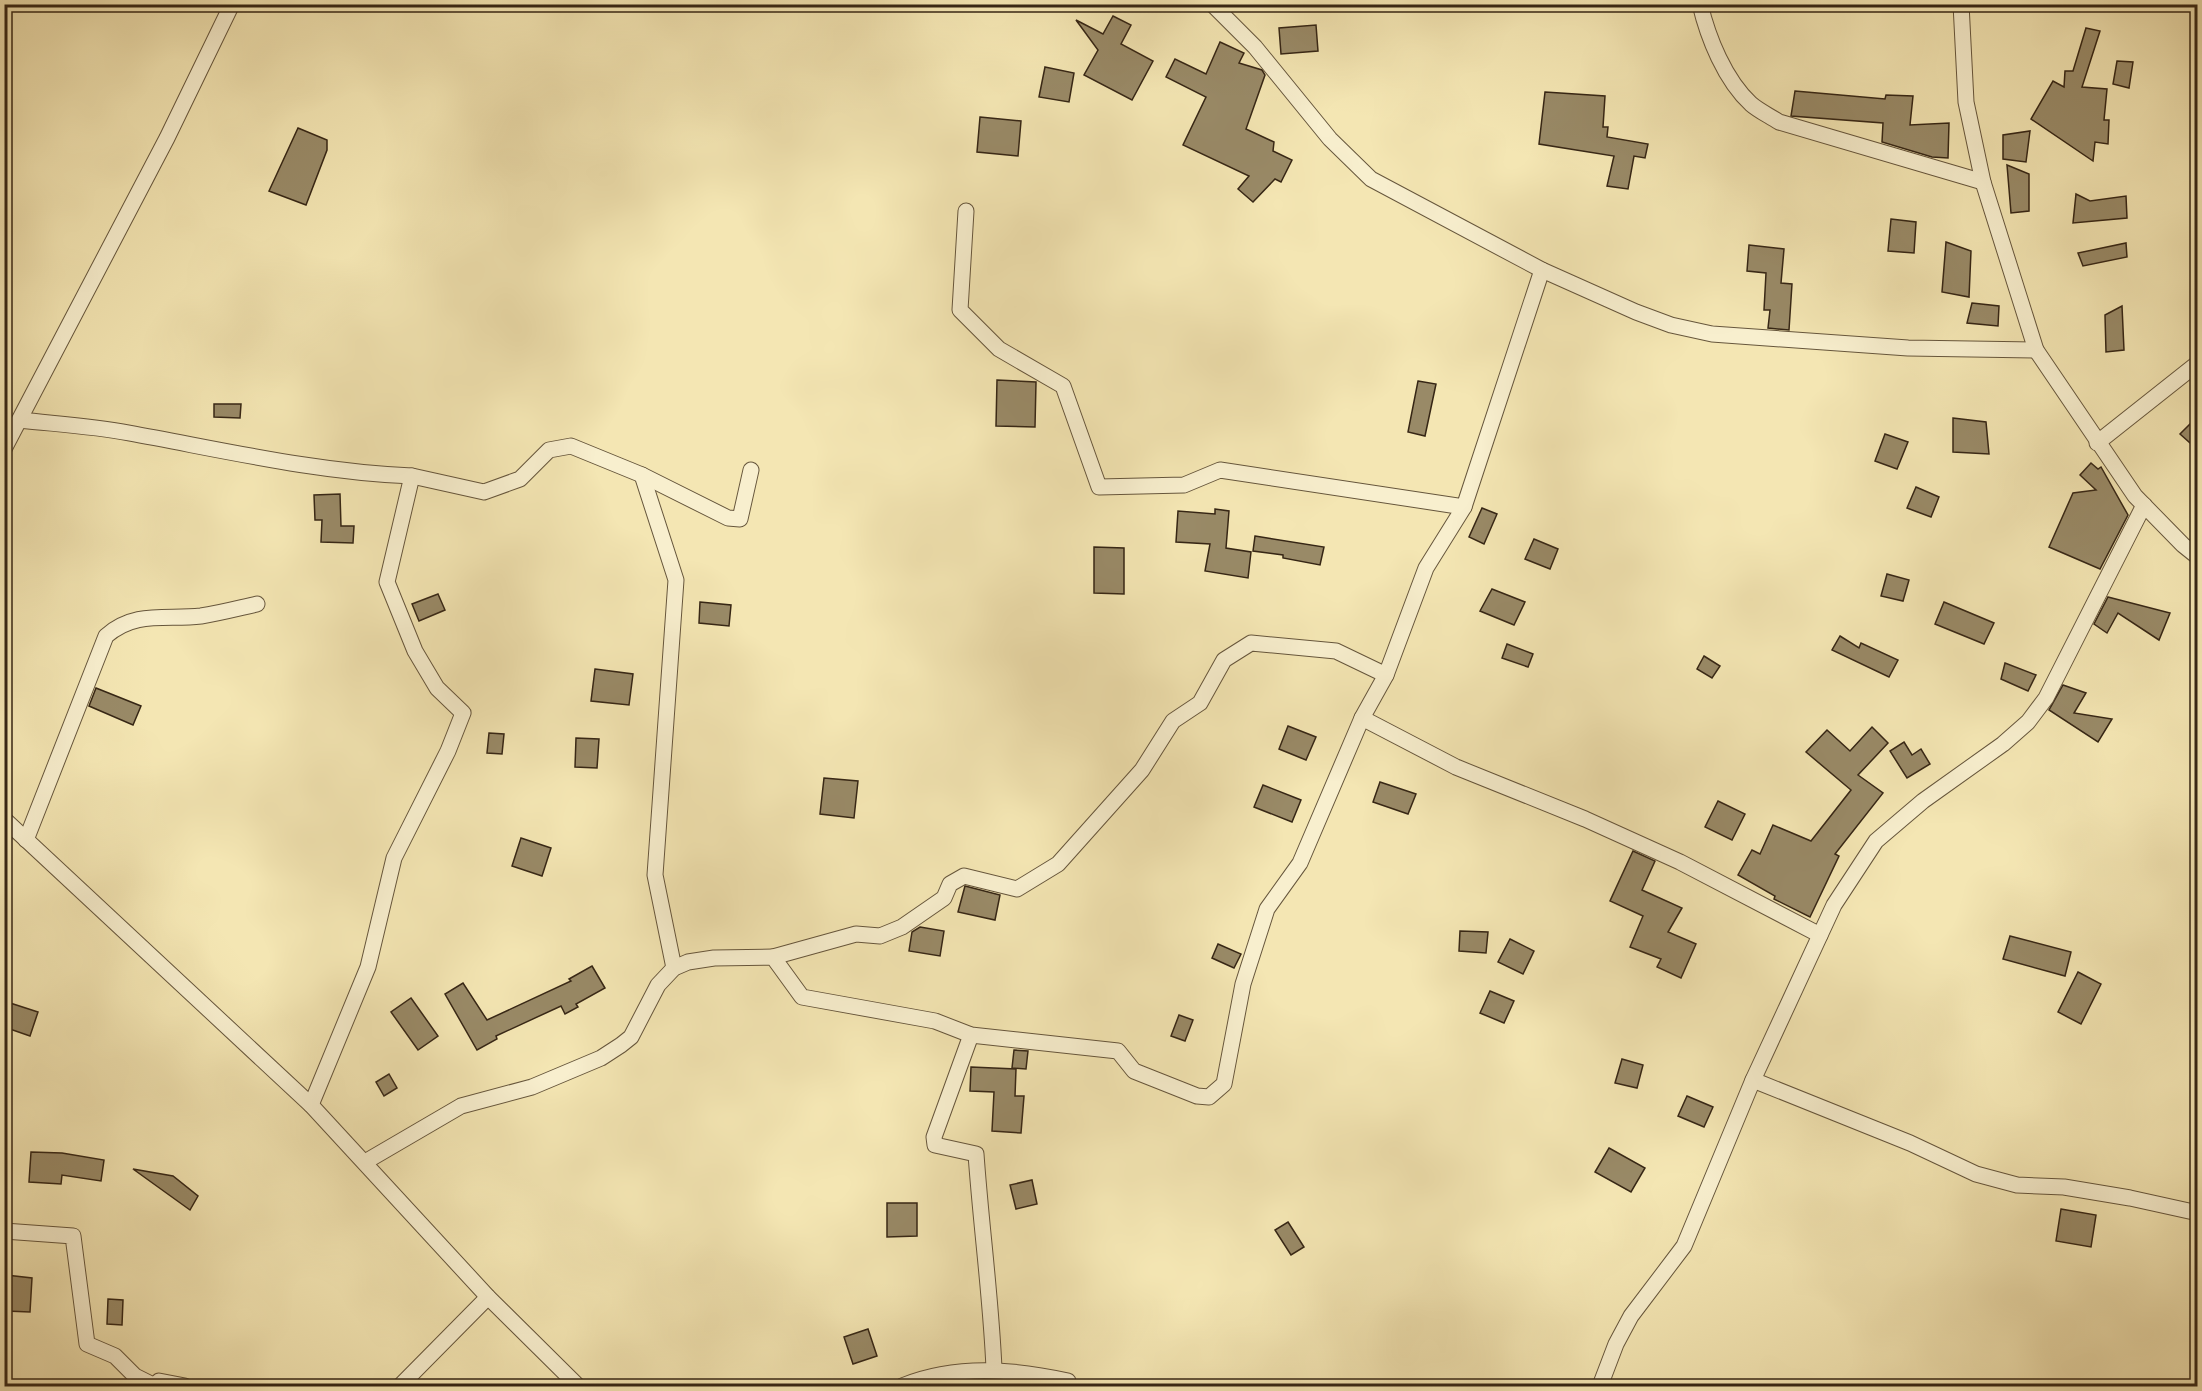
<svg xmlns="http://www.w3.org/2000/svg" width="2202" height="1391" font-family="Cardo,serif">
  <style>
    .building { fill: #998a67; stroke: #362615; stroke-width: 1.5 }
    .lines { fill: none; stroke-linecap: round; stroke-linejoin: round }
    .street-casing { stroke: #66563c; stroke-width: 17 }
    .street { stroke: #f8efce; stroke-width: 15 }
  </style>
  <rect width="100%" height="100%" fill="#f4e6b3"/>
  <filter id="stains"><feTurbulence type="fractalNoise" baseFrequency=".00333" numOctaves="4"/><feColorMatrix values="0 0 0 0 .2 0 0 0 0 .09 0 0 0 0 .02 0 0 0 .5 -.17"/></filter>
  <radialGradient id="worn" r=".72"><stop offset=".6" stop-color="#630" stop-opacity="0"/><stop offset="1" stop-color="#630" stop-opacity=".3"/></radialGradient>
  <!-- building -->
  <g class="building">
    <path d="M1113,16l18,9 -10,19 32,17 -21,39 -48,-25 14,-25 -22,-30 27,14z"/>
    <path d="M1316,25l2,26 -37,3 -2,-26z"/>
    <path d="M2086,28l14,3 -18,56 25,2 -3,31h5l-1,24 -13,-2 -2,19 -62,-42 22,-38 11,6 1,-16h8z"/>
    <path d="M1220,42l24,11 -5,10 23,7 3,5 -19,54 28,13 -1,9 19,9 -11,22 -6,-3 -22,23 -15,-13 11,-13 -66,-31 23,-48 -40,-20 9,-18 31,15z"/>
    <path d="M2117,61l16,1 -4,26 -16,-4z"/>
    <path d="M1045,67l29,6 -5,29 -30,-5z"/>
    <path d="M1795,91l90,8 1,-4 27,1 -3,29 39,-2 -1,35 -16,-1 -50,-15 1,-19 -92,-7z"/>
    <path d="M1545,92l60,4 -2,31h5l-1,10 41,7 -3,14 -11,-2 -6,33 -21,-3 7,-30 -75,-12z"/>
    <path d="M980,117l41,4 -3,35 -41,-4z"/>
    <path d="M298,128l29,12v10l-21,55 -37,-14z"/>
    <path d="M2030,131l-4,31 -23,-3v-24z"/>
    <path d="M2007,165l22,9v37l-18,2z"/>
    <path d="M2076,194l14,7 36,-5 1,22 -54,5z"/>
    <path d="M1891,219l25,3 -2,31 -26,-2z"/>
    <path d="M1946,242l25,9 -2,46 -27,-5z"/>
    <path d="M2126,243l1,14 -44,9 -5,-13z"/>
    <path d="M1749,245l35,4 -3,34 11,1 -3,46 -21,-2 2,-18h-6l2,-37 -19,-2z"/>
    <path d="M1972,303l27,3 -1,20 -31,-3z"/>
    <path d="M2122,306l2,44 -18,2 -1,-37z"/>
    <path d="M997,380l39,2 -1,45 -39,-1z"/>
    <path d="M1418,381l18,3 -11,52 -17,-4z"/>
    <path d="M214,404h27l-1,14 -26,-1z"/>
    <path d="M2198,416v34l-18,-16z"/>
    <path d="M1953,418l33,4 3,32 -36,-2z"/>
    <path d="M1885,434l23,8 -11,27 -22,-8z"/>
    <path d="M2091,463l7,6 3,-2 27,48 -28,54 -51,-22 24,-54 23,-3 -16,-15z"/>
    <path d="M1916,487l23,10 -8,20 -24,-9z"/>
    <path d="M340,494l1,32h13l-1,17 -32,-1 1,-22h-7l-1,-25z"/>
    <path d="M1482,508l15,6 -13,30 -15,-7z"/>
    <path d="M1215,509l14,2 -3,37 25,4 -3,26 -43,-7 5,-27 -34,-2 2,-31 37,3z"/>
    <path d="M1255,536l69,11 -4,18 -37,-7v-3l-30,-4z"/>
    <path d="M1534,539l24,10 -8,20 -25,-10z"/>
    <path d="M1094,547l30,1v46l-30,-1z"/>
    <path d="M1887,574l22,6 -6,21 -22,-5z"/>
    <path d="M1492,589l33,13 -11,23 -34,-14z"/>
    <path d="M438,594l7,16 -26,11 -7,-17z"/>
    <path d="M2108,597l62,16 -11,27 -41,-27 -11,20 -13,-9z"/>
    <path d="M700,602l31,3 -2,21 -30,-3z"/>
    <path d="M1944,602l50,21 -10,21 -49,-20z"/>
    <path d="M1840,636l19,12 2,-5 37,17 -9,17 -57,-27z"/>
    <path d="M1507,644l26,10 -5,13 -26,-9z"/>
    <path d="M1704,656l16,10 -8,12 -15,-9z"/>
    <path d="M2005,663l31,12 -8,16 -27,-12z"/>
    <path d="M595,669l38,5 -4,31 -38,-4z"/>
    <path d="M2063,685l23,8 -12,20 38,6 -14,23 -49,-32z"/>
    <path d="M96,688l45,18 -8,19 -44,-19z"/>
    <path d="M1288,726l28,11 -10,23 -27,-11z"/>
    <path d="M1872,727l16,16 -30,32 25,18 -48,61 4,2 -29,61 -36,-18 1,-3 -37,-21 14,-25 8,4 13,-29 38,16 40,-51 -45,-38 21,-22 23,21z"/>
    <path d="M489,733l15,1 -2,20 -15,-1z"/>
    <path d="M576,738l23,1 -2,29 -22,-1z"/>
    <path d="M1904,742l8,13 9,-6 9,15 -23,14 -17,-27z"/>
    <path d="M824,778l34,3 -4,37 -34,-4z"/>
    <path d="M1380,782l36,12 -8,20 -35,-12z"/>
    <path d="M1263,785l38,15 -9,22 -38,-15z"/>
    <path d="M1718,801l27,13 -13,26 -27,-13z"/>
    <path d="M521,838l30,10 -9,28 -30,-10z"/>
    <path d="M1633,851l22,10 -13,29 40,18 -14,24 28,12 -15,34 -24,-11 4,-8 -31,-12 13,-31 -33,-15z"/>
    <path d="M965,886l35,9 -5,25 -37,-8z"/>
    <path d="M920,927l24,4 -4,25 -31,-5 3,-19z"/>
    <path d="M1460,931l28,1 -2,21 -27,-2z"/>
    <path d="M2010,936l61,16 -6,24 -62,-17z"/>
    <path d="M1510,939l24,12 -11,23 -25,-12z"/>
    <path d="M1218,944l23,10 -7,14 -22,-10z"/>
    <path d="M592,966l13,22 -29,16 2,3 -13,7 -4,-8 -65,30 1,3 -20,11 -32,-56 18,-11 24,37 84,-39 -2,-2z"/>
    <path d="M2078,972l23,12 -20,40 -23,-12z"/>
    <path d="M1490,991l24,10 -10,22 -24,-10z"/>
    <path d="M411,998l27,38 -20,14 -27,-38z"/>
    <path d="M4,1001l34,11 -8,24 -26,-9z"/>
    <path d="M1179,1015l14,5 -8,21 -14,-5z"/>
    <path d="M1014,1050l14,1 -2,18 -14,-1z"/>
    <path d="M1622,1059l21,6 -6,23 -22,-5z"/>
    <path d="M971,1067l45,2 -1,27h9l-3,37 -29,-2 2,-39 -24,-1z"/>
    <path d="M389,1074l8,14 -13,8 -8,-14z"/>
    <path d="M1687,1096l26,11 -9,20 -26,-11z"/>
    <path d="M1609,1148l36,20 -14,24 -36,-20z"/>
    <path d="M31,1152l31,1 42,7 -3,21 -39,-6 -1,9 -32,-2z"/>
    <path d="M133,1169l40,7 25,20 -8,14z"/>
    <path d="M1032,1180l5,24 -21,5 -6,-24z"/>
    <path d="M887,1203h30v33l-30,1z"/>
    <path d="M2061,1209l35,6 -5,32 -35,-6z"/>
    <path d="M1288,1222l16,25 -13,8 -16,-25z"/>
    <path d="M6,1275l26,3 -2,34 -24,-1z"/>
    <path d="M108,1299l15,1 -1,25 -15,-1z"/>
    <path d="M868,1329l9,27 -24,8 -9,-27z"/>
  </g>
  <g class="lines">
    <!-- street casing -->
    <g class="street-casing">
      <g id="street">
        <path d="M1212,4l43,43 75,92 41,40 171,91 94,42 35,13 41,9 196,14 128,2"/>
        <path d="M1700,4c8,34 25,76 51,100 8,7 19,12 28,18l204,60"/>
        <path d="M1961,4l5,98 17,80 53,168 99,146 48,49 15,12"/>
        <path d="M966,211l-6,99 39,39 64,37 36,101 85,-2 36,-15 244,37"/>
        <path d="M20,420c36,4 73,6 109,13 94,17 186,39 283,43l-25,106 28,69 22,37 26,25 -15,38 -54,107 -26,109 -57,138"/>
        <path d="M2097,443l101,-80"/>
        <path d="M4,449l163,-311 65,-134"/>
        <path d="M642,475l34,105 -21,295 19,93"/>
        <path d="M412,476l72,16 36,-13 29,-29 22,-4 71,29 86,43 12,1 11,-49"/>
        <path d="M1362,718l94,49 129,52 95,43 140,73"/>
        <path d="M4,819l307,286 177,192 90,89"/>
        <path d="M26,840l80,-204c29,-26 61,-16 95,-20 19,-3 38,-8 56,-12"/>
        <path d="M773,957l83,-23 24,2 22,-9 42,-29 6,-14 14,-8 53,13 41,-25 84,-94 31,-49 27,-18 24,-43 27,-17 85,8 50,24"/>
        <path d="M971,1035l-37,102 1,8 41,9c5,72 15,143 18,215"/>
        <path d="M1753,1080l157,63 66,31 41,11 47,2 66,11 68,15"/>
        <path d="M365,1162l96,-56 71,-19 69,-29 20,-13 10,-8 27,-52 16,-17 14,-6 26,-4 59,-1 29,40 133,24 36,14 147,16 16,20 63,25 12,1 15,-13 19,-100 24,-75 33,-46 62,-145 24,-43 40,-107 38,-61 78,-237"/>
        <path d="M4,1231l69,5 14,108 28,12 20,20 20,10"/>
        <path d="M155,1386l4,-5 26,5"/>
        <path d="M400,1386l88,-89"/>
        <path d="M902,1386c54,-22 111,-17 166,-5"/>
        <path d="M1600,1386l16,-42 15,-28 53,-70 69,-166 81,-175 42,-64 47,-40 80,-57 25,-22 18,-24 98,-193"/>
      </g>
    </g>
    <!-- street -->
    <use href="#street" class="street"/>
  </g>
  <!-- margin -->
  <rect width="2202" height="1391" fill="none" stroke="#f4e6b3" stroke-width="24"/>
  <rect x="6" y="6" width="2190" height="1379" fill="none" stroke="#362615" stroke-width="3"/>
  <rect x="12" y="12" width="2178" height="1367" fill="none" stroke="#362615" stroke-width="1.5"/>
  <rect width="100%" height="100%" filter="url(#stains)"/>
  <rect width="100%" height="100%" fill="url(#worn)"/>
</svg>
